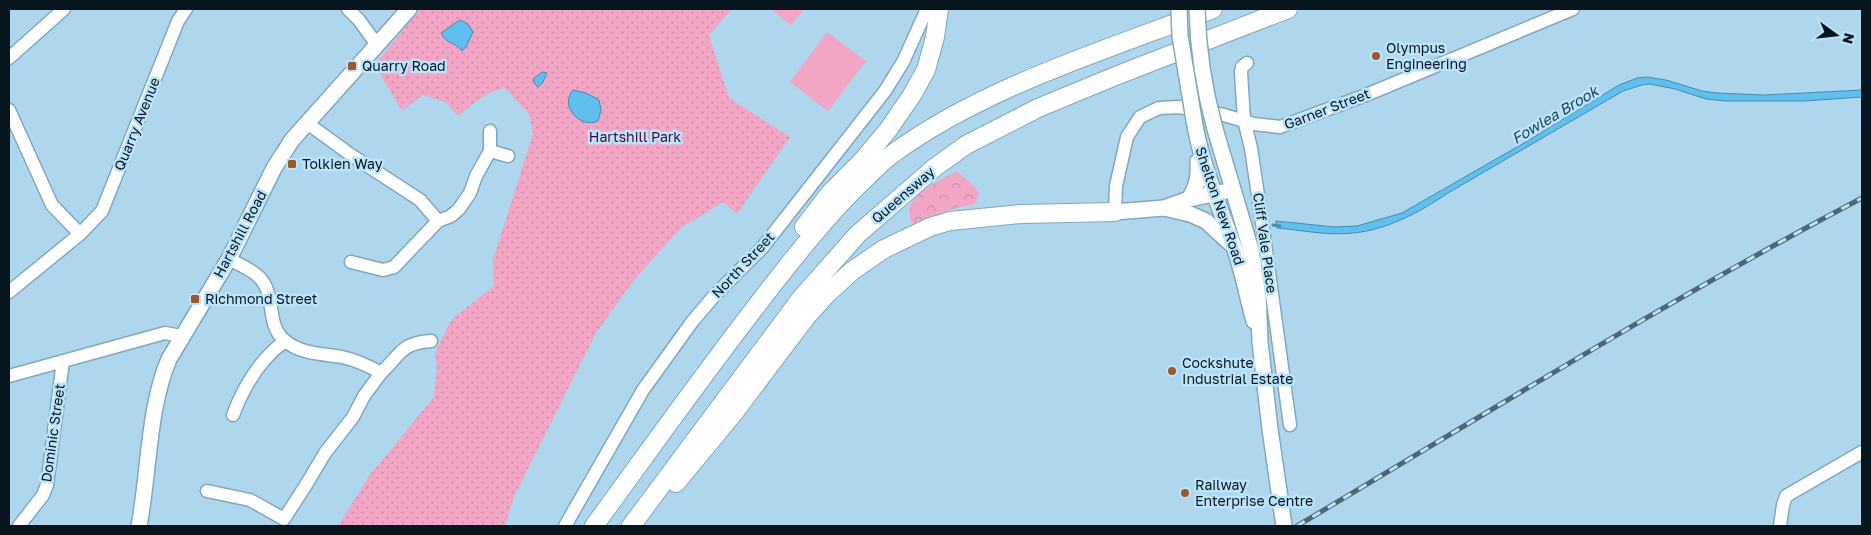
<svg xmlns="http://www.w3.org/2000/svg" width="1871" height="535" font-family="'Golos Text',sans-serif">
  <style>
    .forest { fill: url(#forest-crowns) }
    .park { fill: url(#park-dots) }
    .garden { fill: #f3a5c6 }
    .water { fill: #60bfee; stroke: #458cb0 }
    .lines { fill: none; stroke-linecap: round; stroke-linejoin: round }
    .stream { stroke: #458cb0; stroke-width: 3 }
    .minor-casing { stroke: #81a8bd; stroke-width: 15 }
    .major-casing { stroke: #81a8bd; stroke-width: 18 }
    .highway-casing { stroke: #81a8bd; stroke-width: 20 }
    .minor { stroke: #fff; stroke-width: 12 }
    .major { stroke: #fff; stroke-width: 15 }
    .highway { stroke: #fff; stroke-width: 18 }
    .rail-casing { stroke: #4d6775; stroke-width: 5 }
    .rail { stroke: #bbe3f9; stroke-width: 3; stroke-dasharray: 9; stroke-linecap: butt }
    .major-bridge-casing { stroke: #81a8bd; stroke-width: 18; stroke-linecap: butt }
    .major-bridge { stroke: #fff; stroke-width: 15 }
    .poi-dot { fill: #9c582a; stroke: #bbe3f9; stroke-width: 2 }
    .labels { text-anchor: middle; stroke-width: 5; stroke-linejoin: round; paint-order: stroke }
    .poi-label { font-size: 14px; fill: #07161e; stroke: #bbe3f9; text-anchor: start }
    .street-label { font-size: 14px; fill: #07161e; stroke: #bbe3f9 }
    .park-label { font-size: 14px; fill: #520632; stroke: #bbe3f9 }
    .water-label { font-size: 15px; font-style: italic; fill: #1d465a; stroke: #bbe3f9 }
  </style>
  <defs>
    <pattern id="forest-crowns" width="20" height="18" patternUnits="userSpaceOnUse" patternTransform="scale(1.25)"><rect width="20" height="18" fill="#f3a5c6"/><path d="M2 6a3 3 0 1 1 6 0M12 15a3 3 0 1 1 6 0" fill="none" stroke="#cf8daa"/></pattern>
    <pattern id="park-dots" width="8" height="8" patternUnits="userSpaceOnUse" patternTransform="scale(1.25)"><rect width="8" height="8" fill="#f3a5c6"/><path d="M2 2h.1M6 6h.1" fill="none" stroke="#cf8daa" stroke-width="1.8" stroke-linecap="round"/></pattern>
  </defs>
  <rect width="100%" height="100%" fill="#aed6ec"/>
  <!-- forest -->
  <path class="forest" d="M957,171l16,14 6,8 -4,11 -20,4 -37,15h-7c0,-4 -2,-11 -1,-16 5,-15 33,-29 47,-36z"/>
  <!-- park -->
  <path class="park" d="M420,9h312l-23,26 20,63 61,39 -53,77 -14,-12 -42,26 -47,52 -38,53 -82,164 -9,29h-167l32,-51 64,-78 3,-30 -2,-14 17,-34 42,-33 -1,-26 40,-126 -4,-20 -24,-26c-19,4 -32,15 -47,28l-13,-14 -22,-7 -21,16 -27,-46z"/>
  <!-- garden -->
  <g class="garden">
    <path d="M771,9h33l-13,16z"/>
    <path d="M827,32l39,29 -38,50 -38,-29z"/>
  </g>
  <!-- water -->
  <g class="water">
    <path d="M460,20l8,4 5,8 -7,15 -4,4c-6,-9 -15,-6 -21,-18z"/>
    <path d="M542,72l5,1 -4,9 -5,5 -3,-3 -2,-5z"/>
    <path d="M1647,77l19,3 36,11 15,2 47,2 98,-5v7l-58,4h-79l-19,-2 -31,-10 -25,-5 -8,1 -19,6 -175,102c-28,19 -61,37 -95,40 -25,3 -52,-3 -76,-5l-1,-7 59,6 22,-1 45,-13 122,-70 95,-58 18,-7z"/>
    <path d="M573,90l13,3 13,7 2,10 -3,11c-18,8 -39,-15 -25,-31z"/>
  </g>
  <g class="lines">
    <!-- stream -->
    <path class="stream" d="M1273,225l7,1"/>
    <!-- minor casing -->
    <g class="minor-casing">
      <g id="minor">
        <path d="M348,9l11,11 18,25"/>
        <path d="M9,58l55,-49"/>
        <path d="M1247,63l-5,4 -1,5 3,48 7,28 12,81 27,196"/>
        <path d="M9,110l43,95 28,29"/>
        <path d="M307,123l44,32 69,45 18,21"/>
        <path d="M490,151l18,5"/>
        <path d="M1115,212l1,-26 11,-49 13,-20 19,-9 20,-1 45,8 30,9 26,3 86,-32 207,-86"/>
        <path d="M351,262l32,8 11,-3 44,-46 13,-5 8,-7 11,-16 6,-17 14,-25v-20"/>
        <path d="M9,292l71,-58 22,-23 76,-190 8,-12"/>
        <path d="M381,373c20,-19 20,-30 50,-32"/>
        <path d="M9,376l156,-43 16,3"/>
        <path d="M233,415c11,-29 27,-56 52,-74"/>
        <path d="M207,491l43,9 34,19 22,-34 19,-32 28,-36 11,-21 17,-23c-12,-7 -25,-13 -39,-16 -20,-3 -42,-3 -58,-17 -19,-17 -7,-45 -25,-63 -8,-8 -21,-13 -30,-18"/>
        <path d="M19,526l24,-31 4,-10 16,-124"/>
        <path d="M565,526l78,-136 49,-68 22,-26 48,-48 123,-157 18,-29 24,-53"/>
        <path d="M1780,526l3,-21 3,-9 76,-44"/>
      </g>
    </g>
    <!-- major casing -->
    <g class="major-casing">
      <g id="major">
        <path d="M1194,120c7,44 25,85 40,127 9,24 13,50 20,74"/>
        <path d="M1215,129l36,121 7,44 2,48 10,87 14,97"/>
        <path d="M1189,199c8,-12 10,-23 9,-38"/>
        <path d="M1164,208l26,6 16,7 24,22"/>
        <path d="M1115,212l49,-4 25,-9 34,-7"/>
        <path d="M139,526c10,-52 9,-118 30,-167l60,-100 45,-91 18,-28 117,-131"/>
      </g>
    </g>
    <!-- highway casing -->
    <g class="highway-casing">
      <g id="highway">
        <path d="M804,227l26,-34 32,-32 26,-31 24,-35 14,-25 9,-33 4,-28"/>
        <path d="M676,483l57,-69 74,-98 21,-23 24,-22 32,-22 46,-22 20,-6 71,-7 94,-2"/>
        <path d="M594,526c63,-86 125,-174 192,-258 26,-33 52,-64 83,-93 7,-7 14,-14 22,-20 92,-68 215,-105 322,-146"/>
        <path d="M631,526l171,-229 56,-63 76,-66 32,-23 72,-37 80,-33 170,-66"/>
      </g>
    </g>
    <!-- minor -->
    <use href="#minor" class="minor"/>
    <!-- major -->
    <use href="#major" class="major"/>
    <!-- highway -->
    <use href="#highway" class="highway"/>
    <!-- rail casing -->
    <g class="rail-casing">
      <path id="rail" d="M1297,526c187,-111 373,-227 565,-328"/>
    </g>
    <!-- rail -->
    <use href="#rail" class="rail"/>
    <!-- major-bridge casing -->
    <g class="major-bridge-casing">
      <g id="major-bridge">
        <path d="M1179,9l1,27 14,84"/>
        <path d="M1197,9c1,41 7,80 18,120"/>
      </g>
    </g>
    <!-- major-bridge -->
    <use href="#major-bridge" class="major-bridge"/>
  </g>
  <!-- markers -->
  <g class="poi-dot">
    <circle cx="1376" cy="56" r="5"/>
    <rect x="347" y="61" width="10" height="10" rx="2.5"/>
    <rect x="287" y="159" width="10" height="10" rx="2.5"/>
    <rect x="190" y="294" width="10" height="10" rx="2.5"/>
    <circle cx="1172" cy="371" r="5"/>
    <circle cx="1185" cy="493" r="5"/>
  </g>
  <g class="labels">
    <!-- poi labels -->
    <g class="poi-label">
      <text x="1386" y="53">Olympus<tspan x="1386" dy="16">Engineering</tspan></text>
      <text x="362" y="71">Quarry Road</text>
      <text x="302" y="169">Tolkien Way</text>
      <text x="205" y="304">Richmond Street</text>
      <text x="1182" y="368">Cockshute<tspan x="1182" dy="16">Industrial Estate</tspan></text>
      <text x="1195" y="490">Railway<tspan x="1195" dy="16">Enterprise Centre</tspan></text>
    </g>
    <!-- street labels -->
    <g class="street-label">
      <text transform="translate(1327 109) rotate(-21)" y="5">Garner Street</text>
      <text transform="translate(137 124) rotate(-68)" y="5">Quarry Avenue</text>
      <text transform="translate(903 195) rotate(-41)" y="5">Queensway</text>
      <text transform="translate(1220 206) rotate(71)" y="5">Shelton New Road</text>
      <text transform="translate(240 234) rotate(-62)" y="5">Hartshill Road</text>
      <text transform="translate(1265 243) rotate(82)" y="5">Cliff Vale Place</text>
      <text transform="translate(743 265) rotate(-47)" y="5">North Street</text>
      <text transform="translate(53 433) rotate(-82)" y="5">Dominic Street</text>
    </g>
    <!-- park labels -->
    <g class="park-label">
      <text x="635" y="142">Hartshill Park</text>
    </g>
    <!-- water labels -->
    <g class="water-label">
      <text transform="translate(1555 115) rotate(-31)" y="5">Fowlea Brook</text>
    </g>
  </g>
  <!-- border -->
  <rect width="1871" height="535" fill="none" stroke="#07161e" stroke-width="20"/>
  <!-- north arrow -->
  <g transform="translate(1836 35) rotate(105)" stroke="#bbe3f9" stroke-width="4" paint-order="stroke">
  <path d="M0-4L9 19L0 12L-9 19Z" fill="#07161e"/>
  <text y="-8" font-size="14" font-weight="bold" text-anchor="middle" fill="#07161e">N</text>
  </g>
</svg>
